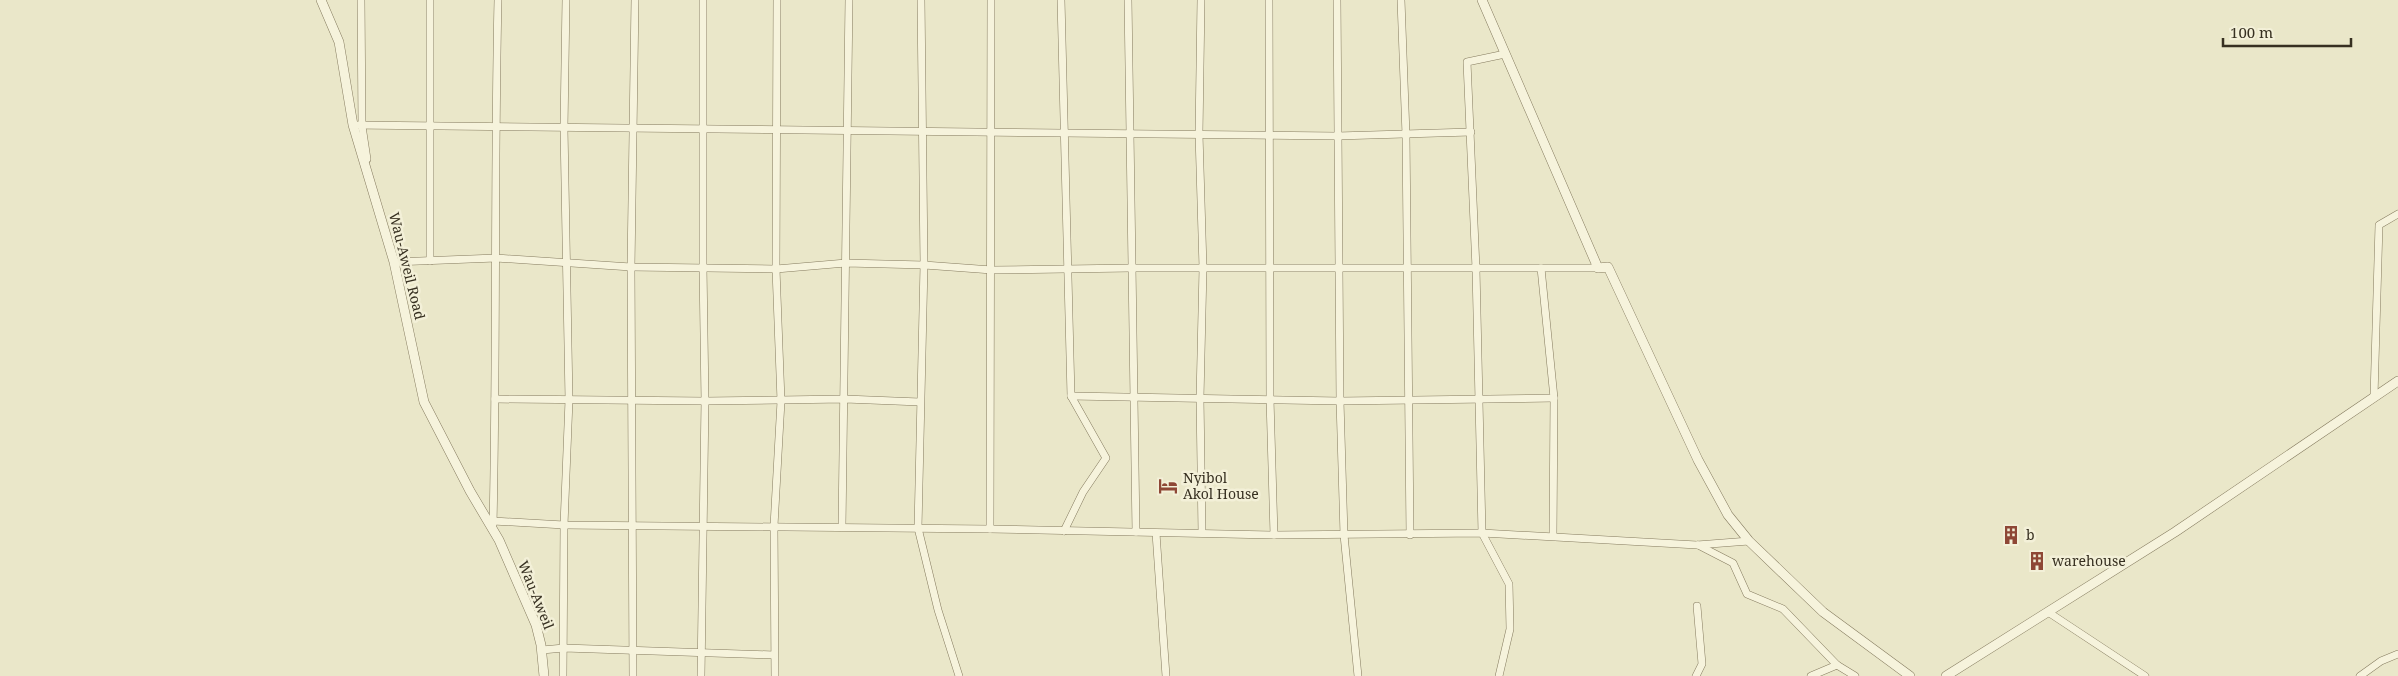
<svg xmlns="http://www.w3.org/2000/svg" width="2398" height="676" font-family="'Noto Serif',serif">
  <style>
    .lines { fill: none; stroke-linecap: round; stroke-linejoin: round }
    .minor-casing { stroke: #857b5f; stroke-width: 8 }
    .tertiary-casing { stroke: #857b5f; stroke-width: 10 }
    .minor { stroke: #f6f3dc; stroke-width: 7 }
    .tertiary { stroke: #f6f3dc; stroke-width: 9 }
    .labels { text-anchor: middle; stroke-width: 5; stroke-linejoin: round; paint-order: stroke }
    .street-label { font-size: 14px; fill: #373021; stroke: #f3f0d8 }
    .poi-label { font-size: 14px; fill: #373021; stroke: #f3f0d8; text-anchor: start }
  </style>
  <rect width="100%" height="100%" fill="#eae7c9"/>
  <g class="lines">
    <!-- minor casing -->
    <g class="minor-casing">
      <g id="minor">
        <path d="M361,0l1,126 5,33"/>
        <path d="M430,0v261"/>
        <path d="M921,0l3,265 -6,263 20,82 21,66"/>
        <path d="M1061,0l10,396 35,62 -23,34 -19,39"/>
        <path d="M1128,0l8,532"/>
        <path d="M1201,0l-2,134 4,134 -3,130 2,135"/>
        <path d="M1269,0l1,399 4,136"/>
        <path d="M1337,0l3,401 4,134 14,141"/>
        <path d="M1401,0l5,135 4,400"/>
        <path d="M353,125l984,11 134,-4"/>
        <path d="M394,262l102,-4 135,9 145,2 70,-6 78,2 68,5 139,-2h467"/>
        <path d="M1541,268l13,130 -1,138"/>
        <path d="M1071,396l269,5 214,-3"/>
        <path d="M2374,397l5,-172 19,-11"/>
        <path d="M495,399l210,2 140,-2 75,3"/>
        <path d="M493,521l71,4 426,4 284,6 208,-2 215,12 52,-4"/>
        <path d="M493,525c4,-175 1,-350 5,-525"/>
        <path d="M842,527l7,-527"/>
        <path d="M990,529l1,-529"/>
        <path d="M1156,533l10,143"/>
        <path d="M1698,545l35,18 14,31 36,15 54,56"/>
        <path d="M2048,612l97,64"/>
        <path d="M542,650l22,-2 210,7"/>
        <path d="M563,676l1,-151 5,-125 -5,-272 2,-128"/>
        <path d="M633,676l-2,-409 4,-267"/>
        <path d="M701,676l4,-275 -2,-134v-267"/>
        <path d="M775,676l-1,-150 7,-125 -5,-132 1,-269"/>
        <path d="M1499,676l11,-47 -1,-45 -27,-51 -6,-264 -9,-207 38,-8"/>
        <path d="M1696,676l6,-12 -5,-58"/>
        <path d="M1811,676l26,-11 18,11"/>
        <path d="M2360,676l21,-15 17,-7"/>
      </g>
    </g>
    <!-- tertiary casing -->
    <g class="tertiary-casing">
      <g id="tertiary">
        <path d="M321,0l18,42 14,83 41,137 30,140 46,89 29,49 37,85 5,20 3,31"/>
        <path d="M1482,0l116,268 10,-1 90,193 30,55 21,26 74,71 87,64"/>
        <path d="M1946,676l229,-144 223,-151"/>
      </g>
    </g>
    <!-- minor -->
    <use href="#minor" class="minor"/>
    <!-- tertiary -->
    <use href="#tertiary" class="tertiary"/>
  </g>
  <!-- icons -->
  <defs>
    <g id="hotel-bare" transform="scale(1.5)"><path d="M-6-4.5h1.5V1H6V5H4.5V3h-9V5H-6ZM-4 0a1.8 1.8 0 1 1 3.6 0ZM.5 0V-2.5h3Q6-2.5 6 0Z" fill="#8e4735" stroke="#f3f0d8" stroke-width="2.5" paint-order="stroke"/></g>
    <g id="building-bare" transform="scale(1.5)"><path d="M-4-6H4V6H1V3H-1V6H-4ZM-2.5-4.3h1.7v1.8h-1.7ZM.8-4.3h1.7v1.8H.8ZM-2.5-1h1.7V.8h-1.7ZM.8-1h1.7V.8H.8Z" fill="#8e4735" stroke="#f3f0d8" stroke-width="2.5" paint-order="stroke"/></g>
  </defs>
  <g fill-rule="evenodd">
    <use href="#hotel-bare" x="1168" y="486"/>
    <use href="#building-bare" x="2011" y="535"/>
    <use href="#building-bare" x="2037" y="561"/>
  </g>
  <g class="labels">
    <!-- street labels -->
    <g class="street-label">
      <text transform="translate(407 266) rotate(76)" y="5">Wau-Aweil Road</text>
      <text transform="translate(536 595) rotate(68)" y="5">Wau-Aweil</text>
    </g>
    <!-- poi labels -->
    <g class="poi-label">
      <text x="1183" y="483">Nyibol<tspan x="1183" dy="16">Akol House</tspan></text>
      <text x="2026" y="540">b</text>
      <text x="2052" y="566">warehouse</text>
    </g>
  </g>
  <!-- scale -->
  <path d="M2223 38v8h128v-8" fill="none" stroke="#373021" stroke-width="2.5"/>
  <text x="2230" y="38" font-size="15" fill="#373021" stroke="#f3f0d8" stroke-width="4" paint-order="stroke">100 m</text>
</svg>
